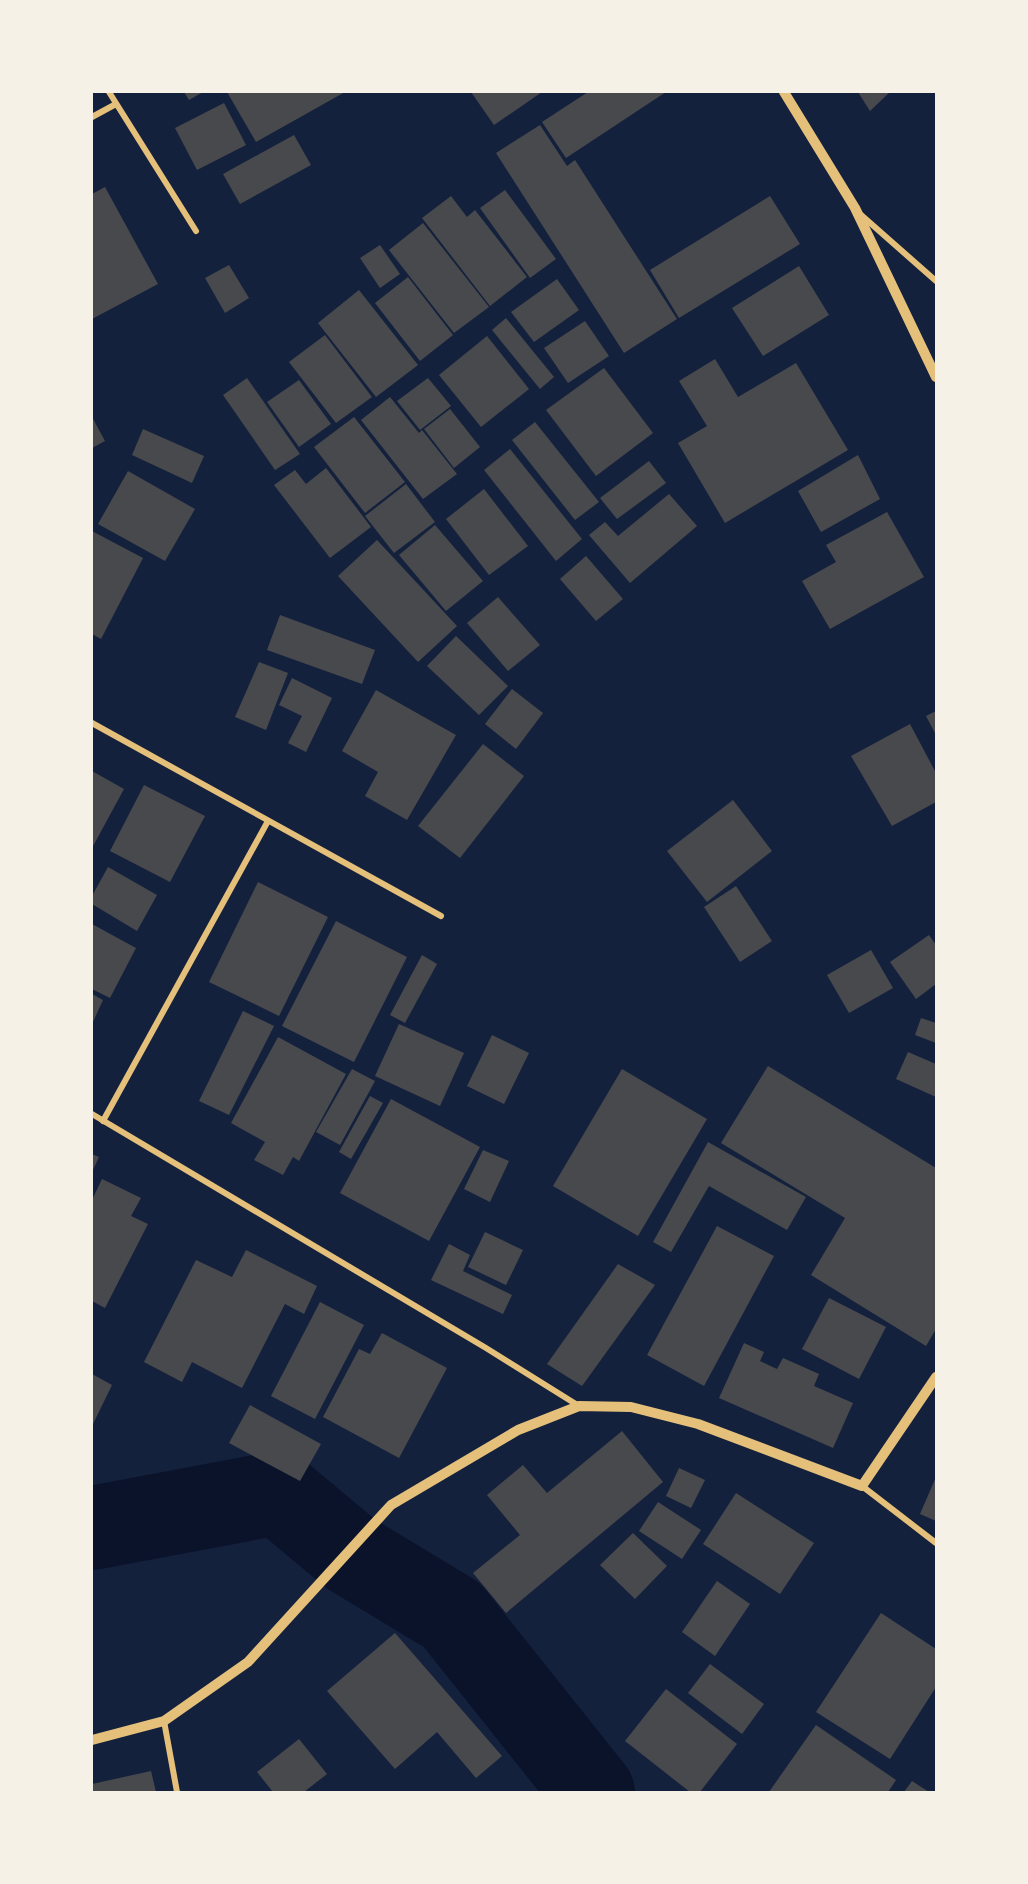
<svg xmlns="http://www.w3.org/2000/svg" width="1028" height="1884" font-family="'Times New Roman',serif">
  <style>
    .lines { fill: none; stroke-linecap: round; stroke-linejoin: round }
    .river { stroke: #0b132b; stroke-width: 84 }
    .building { fill: #48494c }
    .minor { stroke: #e5c07b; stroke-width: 6 }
    .tertiary { stroke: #e5c07b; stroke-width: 10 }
  </style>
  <rect width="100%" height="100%" fill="#14213d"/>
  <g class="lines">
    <!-- river -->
    <path class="river" d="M92,1528l186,-35 73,61 101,61 141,177"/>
  </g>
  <!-- building -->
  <g class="building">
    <path d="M184,92h19l-14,8z"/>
    <path d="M227,92h118l-89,50z"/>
    <path d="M471,92h71l-48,33z"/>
    <path d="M588,92h78l-100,66 -24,-36z"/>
    <path d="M858,92h32l-20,19z"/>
    <path d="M224,103l22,42 -49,25 -22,-42z"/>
    <path d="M540,125l27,41 8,-6 102,159 -53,34 -128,-200z"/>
    <path d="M294,135l17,30 -71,39 -17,-30z"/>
    <path d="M105,187l53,97 -66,35v-125z"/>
    <path d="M505,190l51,69 -26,19 -50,-70z"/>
    <path d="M451,196l16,21 8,-7 52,67 -37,29 -68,-88z"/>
    <path d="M770,196l30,48 -121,74 -29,-48z"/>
    <path d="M423,223l66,84 -35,26 -65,-83z"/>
    <path d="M380,245l20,29 -20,14 -20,-30z"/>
    <path d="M229,265l20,33 -24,15 -20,-35z"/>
    <path d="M799,266l30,49 -66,41 -31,-48z"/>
    <path d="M408,277l45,58 -33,26 -45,-58z"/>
    <path d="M557,279l22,31 -45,32 -23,-30z"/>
    <path d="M359,290l59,75 -42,32 -58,-74z"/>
    <path d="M506,318l48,59 -14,12 -48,-59z"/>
    <path d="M585,321l24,35 -41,27 -24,-35z"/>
    <path d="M325,335l47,62 -36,26 -47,-61z"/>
    <path d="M487,336l42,53 -48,38 -42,-52z"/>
    <path d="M715,359l23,38 58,-34 52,87 -123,73 -47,-80 29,-17 -28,-45z"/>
    <path d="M604,368l49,65 -57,43 -50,-66z"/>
    <path d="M247,378l53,76 -25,16 -52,-75z"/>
    <path d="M428,378l23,28 -31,24 -23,-29z"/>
    <path d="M299,380l32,44 -32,23 -32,-45z"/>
    <path d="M390,397l29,36 3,-3 35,44 -34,25 -62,-79z"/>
    <path d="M450,409l30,38 -26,21 -30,-39z"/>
    <path d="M92,417l13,24 -13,7z"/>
    <path d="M354,417l51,65 -40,31 -51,-66z"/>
    <path d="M535,422l64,80 -24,18 -63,-80z"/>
    <path d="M143,429l61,27 -12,27 -60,-28z"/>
    <path d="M510,449l72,90 -26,22 -72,-91z"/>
    <path d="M858,455l22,44 -59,33 -23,-41z"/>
    <path d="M649,461l17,22 -49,36 -17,-21z"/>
    <path d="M326,468l45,59 -41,31 -56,-73 21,-15 11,14z"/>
    <path d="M128,471l67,38 -30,52 -67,-37z"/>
    <path d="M406,484l29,38 -41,31 -29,-37z"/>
    <path d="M484,489l44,57 -39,29 -43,-56z"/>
    <path d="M669,494l28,32 -67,57 -41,-48 16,-13 13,14z"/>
    <path d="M887,512l37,65 -94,52 -28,-48 34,-19 -10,-17z"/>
    <path d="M435,525l48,56 -37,30 -47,-56z"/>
    <path d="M92,531l51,27 -42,81 -9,-5z"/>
    <path d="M377,540l80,86 -39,36 -80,-86z"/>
    <path d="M586,556l37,43 -27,22 -36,-42z"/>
    <path d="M498,597l42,48 -32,26 -41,-48z"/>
    <path d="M280,615l95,35 -13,34 -95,-34z"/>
    <path d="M456,636l52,50 -29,29 -52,-49z"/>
    <path d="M259,662l29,11 -22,57 -31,-13z"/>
    <path d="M292,678l40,20 -26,54 -18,-9 14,-27 -23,-11z"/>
    <path d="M512,689l31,24 -27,36 -31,-25z"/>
    <path d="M376,690l80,45 -49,85 -42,-24 13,-24 -36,-21z"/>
    <path d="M936,711v24l-10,-19z"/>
    <path d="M910,724l26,49v29l-44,24 -41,-70z"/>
    <path d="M483,744l41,32 -64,82 -42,-32z"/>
    <path d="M92,771l32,18 -32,59z"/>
    <path d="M144,785l61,31 -35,66 -60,-31z"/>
    <path d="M733,800l39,51 -65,51 -40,-51z"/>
    <path d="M108,867l49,28 -20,36 -45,-27v-8z"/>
    <path d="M258,882l70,35 -49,99 -70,-34z"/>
    <path d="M736,886l36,55 -32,21 -36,-55z"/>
    <path d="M336,921l71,36 -53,105 -72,-36z"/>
    <path d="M92,924l44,24 -26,50 -18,-9z"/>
    <path d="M929,935l7,10v39l-20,15 -26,-37z"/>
    <path d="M871,950l22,38 -44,25 -22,-38z"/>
    <path d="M422,955l15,9 -32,59 -15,-8z"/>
    <path d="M92,994l11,6 -11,24z"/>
    <path d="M243,1011l31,15 -45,89 -30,-14z"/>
    <path d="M921,1018l15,5v20l-21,-8z"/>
    <path d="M399,1024l65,29 -24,53 -65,-30z"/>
    <path d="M492,1035l37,18 -25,51 -37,-18z"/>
    <path d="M278,1037l68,37 -47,87 -6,-4 -10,18 -29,-15 11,-18 -34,-19z"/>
    <path d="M908,1052l28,12v33l-40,-18z"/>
    <path d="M768,1066l168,102v161l-10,17 -115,-71 34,-57 -124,-75z"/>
    <path d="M352,1069l23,12 -35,64 -24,-13z"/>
    <path d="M622,1069l85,50 -69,117 -85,-50z"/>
    <path d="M370,1096l13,7 -32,56 -12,-7z"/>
    <path d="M391,1099l89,48 -51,94 -89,-48z"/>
    <path d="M708,1142l98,55 -19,33 -78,-44 -38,66 -18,-10z"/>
    <path d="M483,1150l26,11 -19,41 -26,-13z"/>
    <path d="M92,1154l7,3 -7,15z"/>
    <path d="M102,1179l39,19 -10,18 17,8 -43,84 -13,-7v-101z"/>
    <path d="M717,1226l57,30 -70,130 -57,-31z"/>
    <path d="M485,1232l38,18 -17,35 -38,-18z"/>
    <path d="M449,1244l21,11 -7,16 49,24 -9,19 -72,-34z"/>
    <path d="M246,1250l71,36 -13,28 -19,-10 -43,84 -50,-26 -10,20 -38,-20 52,-102 36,17z"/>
    <path d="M618,1264l37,21 -73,101 -35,-22z"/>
    <path d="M829,1298l57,29 -27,52 -57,-30z"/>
    <path d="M320,1302l44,23 -49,94 -44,-23z"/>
    <path d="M382,1333l65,35 -48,90 -76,-41 36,-68 11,5z"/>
    <path d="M744,1343l20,9 -4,9 17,8 6,-11 36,16 -5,12 39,17 -20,45 -114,-50z"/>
    <path d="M92,1374l20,11 -20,41z"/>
    <path d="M250,1405l71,39 -21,37 -71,-38z"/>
    <path d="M622,1431l41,51 -157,131 -33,-40 47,-38 -33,-40 36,-30 24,28z"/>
    <path d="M679,1468l26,12 -14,28 -25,-12z"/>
    <path d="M936,1477v44l-16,-7z"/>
    <path d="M736,1493l78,50 -34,51 -77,-50z"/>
    <path d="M658,1502l43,28 -19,29 -43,-28z"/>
    <path d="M633,1533l34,33 -32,33 -35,-34z"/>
    <path d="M717,1581l33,23 -35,52 -33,-24z"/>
    <path d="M881,1613l55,36v38l-46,72 -74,-47z"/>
    <path d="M395,1633l107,123 -26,22 -39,-46 -42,37 -68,-78z"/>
    <path d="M710,1664l54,40 -22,30 -54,-41z"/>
    <path d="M666,1689l71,55 -37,48h-10l-65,-51z"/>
    <path d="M816,1725l80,55 -8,12h-119z"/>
    <path d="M299,1739l28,35 -23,18h-31l-16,-20z"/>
    <path d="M151,1771l5,21h-64v-8z"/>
    <path d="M912,1781l17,11h-25z"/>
  </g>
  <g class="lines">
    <!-- minor -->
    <g class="minor">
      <path d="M109,92l87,139"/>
      <path d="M92,117l24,-13"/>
      <path d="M860,214l76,67"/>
      <path d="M92,723l349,193"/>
      <path d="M92,1114l394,234 93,58"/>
      <path d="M103,1121l165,-300"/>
      <path d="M862,1486l74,57"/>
      <path d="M164,1721l13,71"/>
    </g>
    <!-- tertiary -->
    <g class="tertiary">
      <path d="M784,92l71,116 81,169"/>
      <path d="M92,1740l72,-19 84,-59 143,-157 127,-75 61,-24 52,1 67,17 164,62 74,-109"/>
    </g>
  </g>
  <!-- border -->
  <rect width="1028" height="1884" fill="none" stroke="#f6f1e7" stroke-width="186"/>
</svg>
